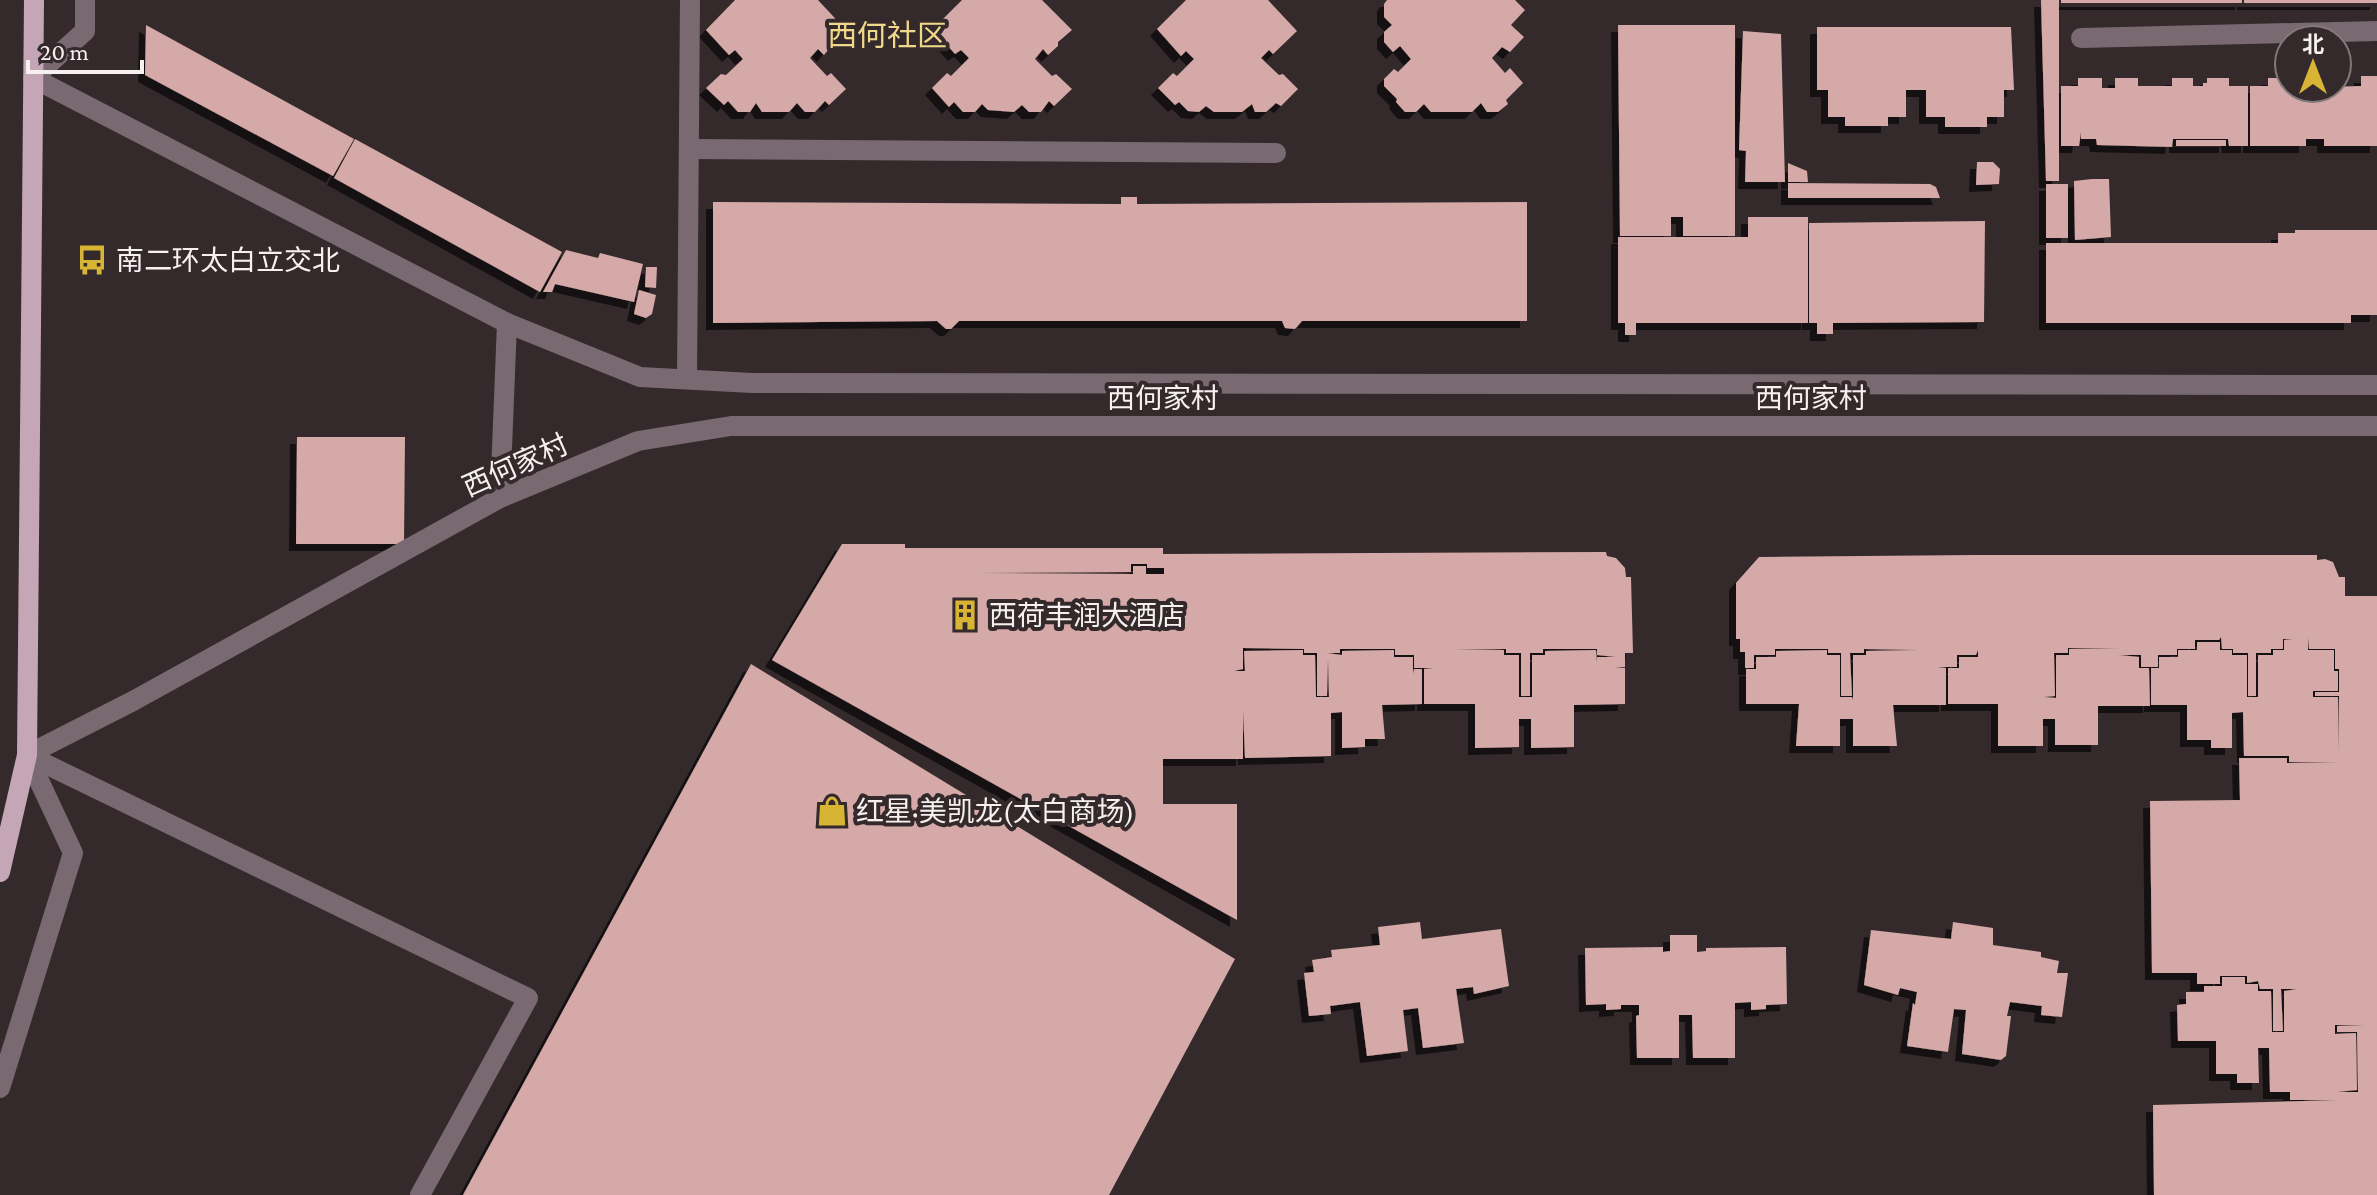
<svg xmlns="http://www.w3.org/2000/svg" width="2377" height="1195" font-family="'Crimson Pro','Noto Sans SC',serif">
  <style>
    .building { fill: #d4a9a7; fill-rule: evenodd; filter: url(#shadow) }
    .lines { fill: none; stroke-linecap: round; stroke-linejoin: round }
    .minor { stroke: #796a72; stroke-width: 20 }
    .major { stroke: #c5a6b7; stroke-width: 20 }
    .labels { text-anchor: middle; stroke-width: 8; stroke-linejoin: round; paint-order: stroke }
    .poi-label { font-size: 28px; fill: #f7f0f1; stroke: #342a2c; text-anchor: start }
    .street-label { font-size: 28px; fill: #f7f0f1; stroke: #342a2c }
    .neighbourhood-label { font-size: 30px; fill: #f0d88b; stroke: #342a2c }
  </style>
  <defs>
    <filter id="shadow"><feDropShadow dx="-7" dy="7" stdDeviation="0" flood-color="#0009"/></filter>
  </defs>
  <rect width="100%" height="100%" fill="#342a2c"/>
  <!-- building -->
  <g class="building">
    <path d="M735,0h83l28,30 -15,13h3l-10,12 -6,-6 -8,9 17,18 4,-3 15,16 -17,16 -4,-4 -10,11h-10l-8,-9 -8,9h-27l-6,-9 -6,9h-12l-10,-11 -4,4 -18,-17 15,-14 5,1 17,-16 -8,-9 -6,5 -23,-25z"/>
    <path d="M962,0h80l30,30 -14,12v4l-10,9 -5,-6 -8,10 17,17 4,-2 16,15 -18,17 -5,-5 -8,11h-12l-7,-7 -8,7 -26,-2 -6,-6 -7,8h-12l-9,-10 -5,5 -17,-19 15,-15 4,3 18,-18 -8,-8 -6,4 -22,-25z"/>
    <path d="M1186,0h82l29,31 -24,23 -4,-4 -8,8 18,17 4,-1 15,15 -17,17 -5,-3 -10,9h-11l-3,-8 -10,8h-28l-8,-6 -7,6 -11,-1 -9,-9 -4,3 -17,-17 15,-15 4,3 17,-17 -8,-8 -5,5 -24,-27z"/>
    <path d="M1387,0h128l10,10 -14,15 13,12 -14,15 -8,-5 -10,11 13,15 5,-5 13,15 -17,17 2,4 -10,8h-11l-6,-9 -9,9h-41l-7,-8 -8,8h-11l-9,-10 1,-3 -13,-13v-7l10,-10 4,3 13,-13 -11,-13 -7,6 -9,-10v-10l8,-7 -8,-8v-13z"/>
    <path d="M2041,0h18v181h-13z"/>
    <rect x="2061" y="0" width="181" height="3"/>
    <rect x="2244" y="0" width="133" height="3"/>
    <path d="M146,25l208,114 -21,37 -188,-101z"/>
    <path d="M1618,25h117v211h-52v-19h-12v19h-51z"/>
    <path d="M1817,27h194l3,63h-10v27h-17v10h-42v-10h-19v-27h-20v27h-18v9h-43v-9h-17v-27h-11z"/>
    <path d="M1743,31l38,3 4,148h-40l1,-31 -7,-1z"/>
    <path d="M2361,76h16v70h-53v-7h-18v7h-56v-60h18v-8h21v10l72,-2z"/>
    <path d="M2078,78h24v10h13v-10h23v8h34v-8h21v8h10v-3h4v-5h22v8h19v60h-19l-1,-7h-55l-1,8 -75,-2 -1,-6h-15v-7l-2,14h-18v-60h17z"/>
    <path d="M355,139l207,113 -22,40 -206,-114z"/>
    <rect x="2176" y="140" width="50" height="6"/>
    <path d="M1977,162h16l7,7 -1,15 -23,1z"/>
    <path d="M1788,163l19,8 1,11h-20z"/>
    <path d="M2092,179h17l2,58 -36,3 -1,-59z"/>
    <path d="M1788,183l142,1 6,3 4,11h-152z"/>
    <rect x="2046" y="184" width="22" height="54"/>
    <path d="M1121,197h16v7l390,-2v119h-225l-7,8 -10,-1 -3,-7h-323l-8,8h-5l-9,-8 -224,2v-121l408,2z"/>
    <path d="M1748,217h60v106h-172v12h-11v-12h-7v-86h130z"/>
    <path d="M1985,221l-1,101 -151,1v11h-16v-11h-8v-100z"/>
    <path d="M2295,230h82v85h-26v8h-305v-80h232v-10h17z"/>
    <path d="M566,250l32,8 2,-5 43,11 -9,38 -79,-18 -3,8h-9z"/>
    <path d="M646,267h11l-1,21 -11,-1z"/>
    <path d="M639,290l17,5 -4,19 -6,4 -12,-4z"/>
    <path d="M297,437h108l-1,107h-108z"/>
    <path d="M842,544h63v4h258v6l443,-2 1,4 9,2 9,10 1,9h5l2,76h-8v14h-10l10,1v36l-51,1v42l-43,1v-29h-12v28l-44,1v-44h-51v-35l10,-1h-20v-13h-19v-6h-55v4h-13l15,2v-4l52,-1v7h19v17l1,-5h8v35l-40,1 3,34h-20v8l-23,1v-36l-11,1v43l-86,2 -2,-48v49h-80v45h74v116l-465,-260zM1131,564h16v4h17v6h-18v-8h-13v8l-157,-1 155,-1zM1243,648l61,1v4h13v43h10l1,-37 1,38h-13l-1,-42h-12v-5l-59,1 1,20h-11l9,-2zM1452,649h54v4h15v43h9v-43h13v-4h54v6l19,2h-19v6l-1,-13 -51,1v4h-13v42h-13v-42h-15v-5z"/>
    <path d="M1975,555h342v5l8,-1 8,3 6,15h6v19h32v599h-223l-1,-90 185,-5h-48v-8h-20l-1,-44h-11l1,35h-22v-9h-21v-33h-38l-1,-36 9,-1v-12h18v-6h18v-9h23v7h13v7h13l1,41h12v-41l13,-2h-16l2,42h-10v-42h-13l-2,-8 -11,2v-7h-27v8h-23v-11h-45l-2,-172 90,-1 -1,-42h48v5l52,-1h-50v-6h-45l-1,-44 -11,1v35h-21v-8h-24v-35h-36v-37h8v-11h19v-7h19v-8h23v8h12v5h15v42h11v-42h15v-5h11v-10l9,-1h-10v10h-12v4h-15v43h-8v-43h-15v-4h-11l-1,-12 -2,3h-24v9h-18v6h-19v12h-17v-12h-22l20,2v11h10l1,38h-52v39h-43v-26h-12v27h-45v-42h-50v-36h11v-11h19v-7l-2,5h-19v12h-20l9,1v37h-53l4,41h-44v-27h-13v27h-44l3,-42h-53v-35h10v-12h20v-6l51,-1v5h13v42h12l1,3v-45h13v-4l52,-1 -54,-1v4h-14l2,43h-11v-43h-13v-4h-53v6h-21v13h-9v-16h-5v-13h-4v-56l23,-26zM2308,637l1,12h26v20h4v23h-24v4h24v55l-1,-54h-25v-6h25v-20h-4v-21h-26zM2068,648l52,1h-51v6h-13v43l-12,-1 11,-1 -1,-43h14zM2335,1025h30l-28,1v6h20l1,60h-21l20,-2 -1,-57 -21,1z"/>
    <path d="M751,664l484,295 -126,236h-646z"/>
    <path d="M1420,922l2,17 79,-10 8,57 -35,8 -1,-7 -17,2 8,54 -41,5 -5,-40 -15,2 5,41 -41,5 -7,-54 -30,4 1,8 -22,2 -5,-43 10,-1 -2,-12 20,-3 -1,-7 49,-5 -2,-18z"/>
    <path d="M1953,922l40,6v17l48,7v5l18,4 -2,12h11l-6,44 -21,-2 1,-9 -32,-4 -3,14h4l-5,40 -5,4 -39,-6 4,-44 -12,-1 -6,43 -41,-6 6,-43 2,2 2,-13 -17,-4 -2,7 -34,-10 7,-55 80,9z"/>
    <path d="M1670,935h27v17l9,-1v-3l80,-1 1,57 -21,1v4l-15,1v-8l-16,1v55h-42l-1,-43h-13v43h-42l-1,-42 3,-1v-10h-18v4l-15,1v-6l-20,1 -1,-57 78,-1v5l7,-1z"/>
  </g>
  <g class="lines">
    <!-- minor -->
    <g class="minor">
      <path d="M85,0v31l-52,47 474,245 133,54 112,6 1625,2"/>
      <path d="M2081,38l296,-7"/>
      <path d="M689,149l587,4"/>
      <path d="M687,379l3,-379"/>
      <path d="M500,498l7,-175"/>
      <path d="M27,755l106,-54 367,-203 138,-57 93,-15h1646"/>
      <path d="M27,755l501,243 -108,197"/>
      <path d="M0,1088l73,-235 -46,-98"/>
    </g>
    <!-- major -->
    <path class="major" d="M0,872l27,-117 7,-755"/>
  </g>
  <!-- icons -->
  <defs>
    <g id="bus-bare" transform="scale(2.4)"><path d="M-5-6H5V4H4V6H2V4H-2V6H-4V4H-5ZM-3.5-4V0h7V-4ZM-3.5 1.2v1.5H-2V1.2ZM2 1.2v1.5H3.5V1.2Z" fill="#d8b434" stroke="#342a2c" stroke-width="2.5" paint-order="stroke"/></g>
    <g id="building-bare" transform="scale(2.4)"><path d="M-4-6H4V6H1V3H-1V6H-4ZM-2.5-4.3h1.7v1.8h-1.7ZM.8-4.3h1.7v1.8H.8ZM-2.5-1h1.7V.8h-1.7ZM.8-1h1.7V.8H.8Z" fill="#d8b434" stroke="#342a2c" stroke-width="2.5" paint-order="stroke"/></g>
    <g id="shop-bare" transform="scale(2.4)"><path d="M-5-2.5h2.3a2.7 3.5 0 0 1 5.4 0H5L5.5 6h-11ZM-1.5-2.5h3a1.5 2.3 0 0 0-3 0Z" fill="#d8b434" stroke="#342a2c" stroke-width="2.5" paint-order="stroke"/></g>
  </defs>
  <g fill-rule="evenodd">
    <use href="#bus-bare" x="92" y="260"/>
    <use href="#building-bare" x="965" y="615"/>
    <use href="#shop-bare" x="832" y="811"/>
  </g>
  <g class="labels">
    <!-- poi labels -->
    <g class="poi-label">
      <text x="116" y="270">南二环太白立交北</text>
      <text x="989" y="625">西荷丰润大酒店</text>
      <text x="856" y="821">红星·美凯龙(太白商场)</text>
    </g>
    <!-- street labels -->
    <g class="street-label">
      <text x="1163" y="408">西何家村</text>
      <text x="1811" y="408">西何家村</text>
      <text transform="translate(515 465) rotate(-24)" y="10">西何家村</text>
    </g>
    <!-- neighbourhood labels -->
    <g class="neighbourhood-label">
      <text x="887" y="46">西何社区</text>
    </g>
  </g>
  <!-- north arrow -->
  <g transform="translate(2313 64)"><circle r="38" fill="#342a2c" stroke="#82797b" stroke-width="2"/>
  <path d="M0-6L14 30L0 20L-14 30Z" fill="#d8b434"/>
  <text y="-12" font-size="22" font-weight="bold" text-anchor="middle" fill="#f7f0f1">北</text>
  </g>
  <!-- scale -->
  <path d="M28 60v12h114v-12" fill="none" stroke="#f7f0f1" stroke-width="4"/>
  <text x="40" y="60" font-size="24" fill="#f7f0f1" stroke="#342a2c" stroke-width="6" paint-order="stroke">20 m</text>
</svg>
